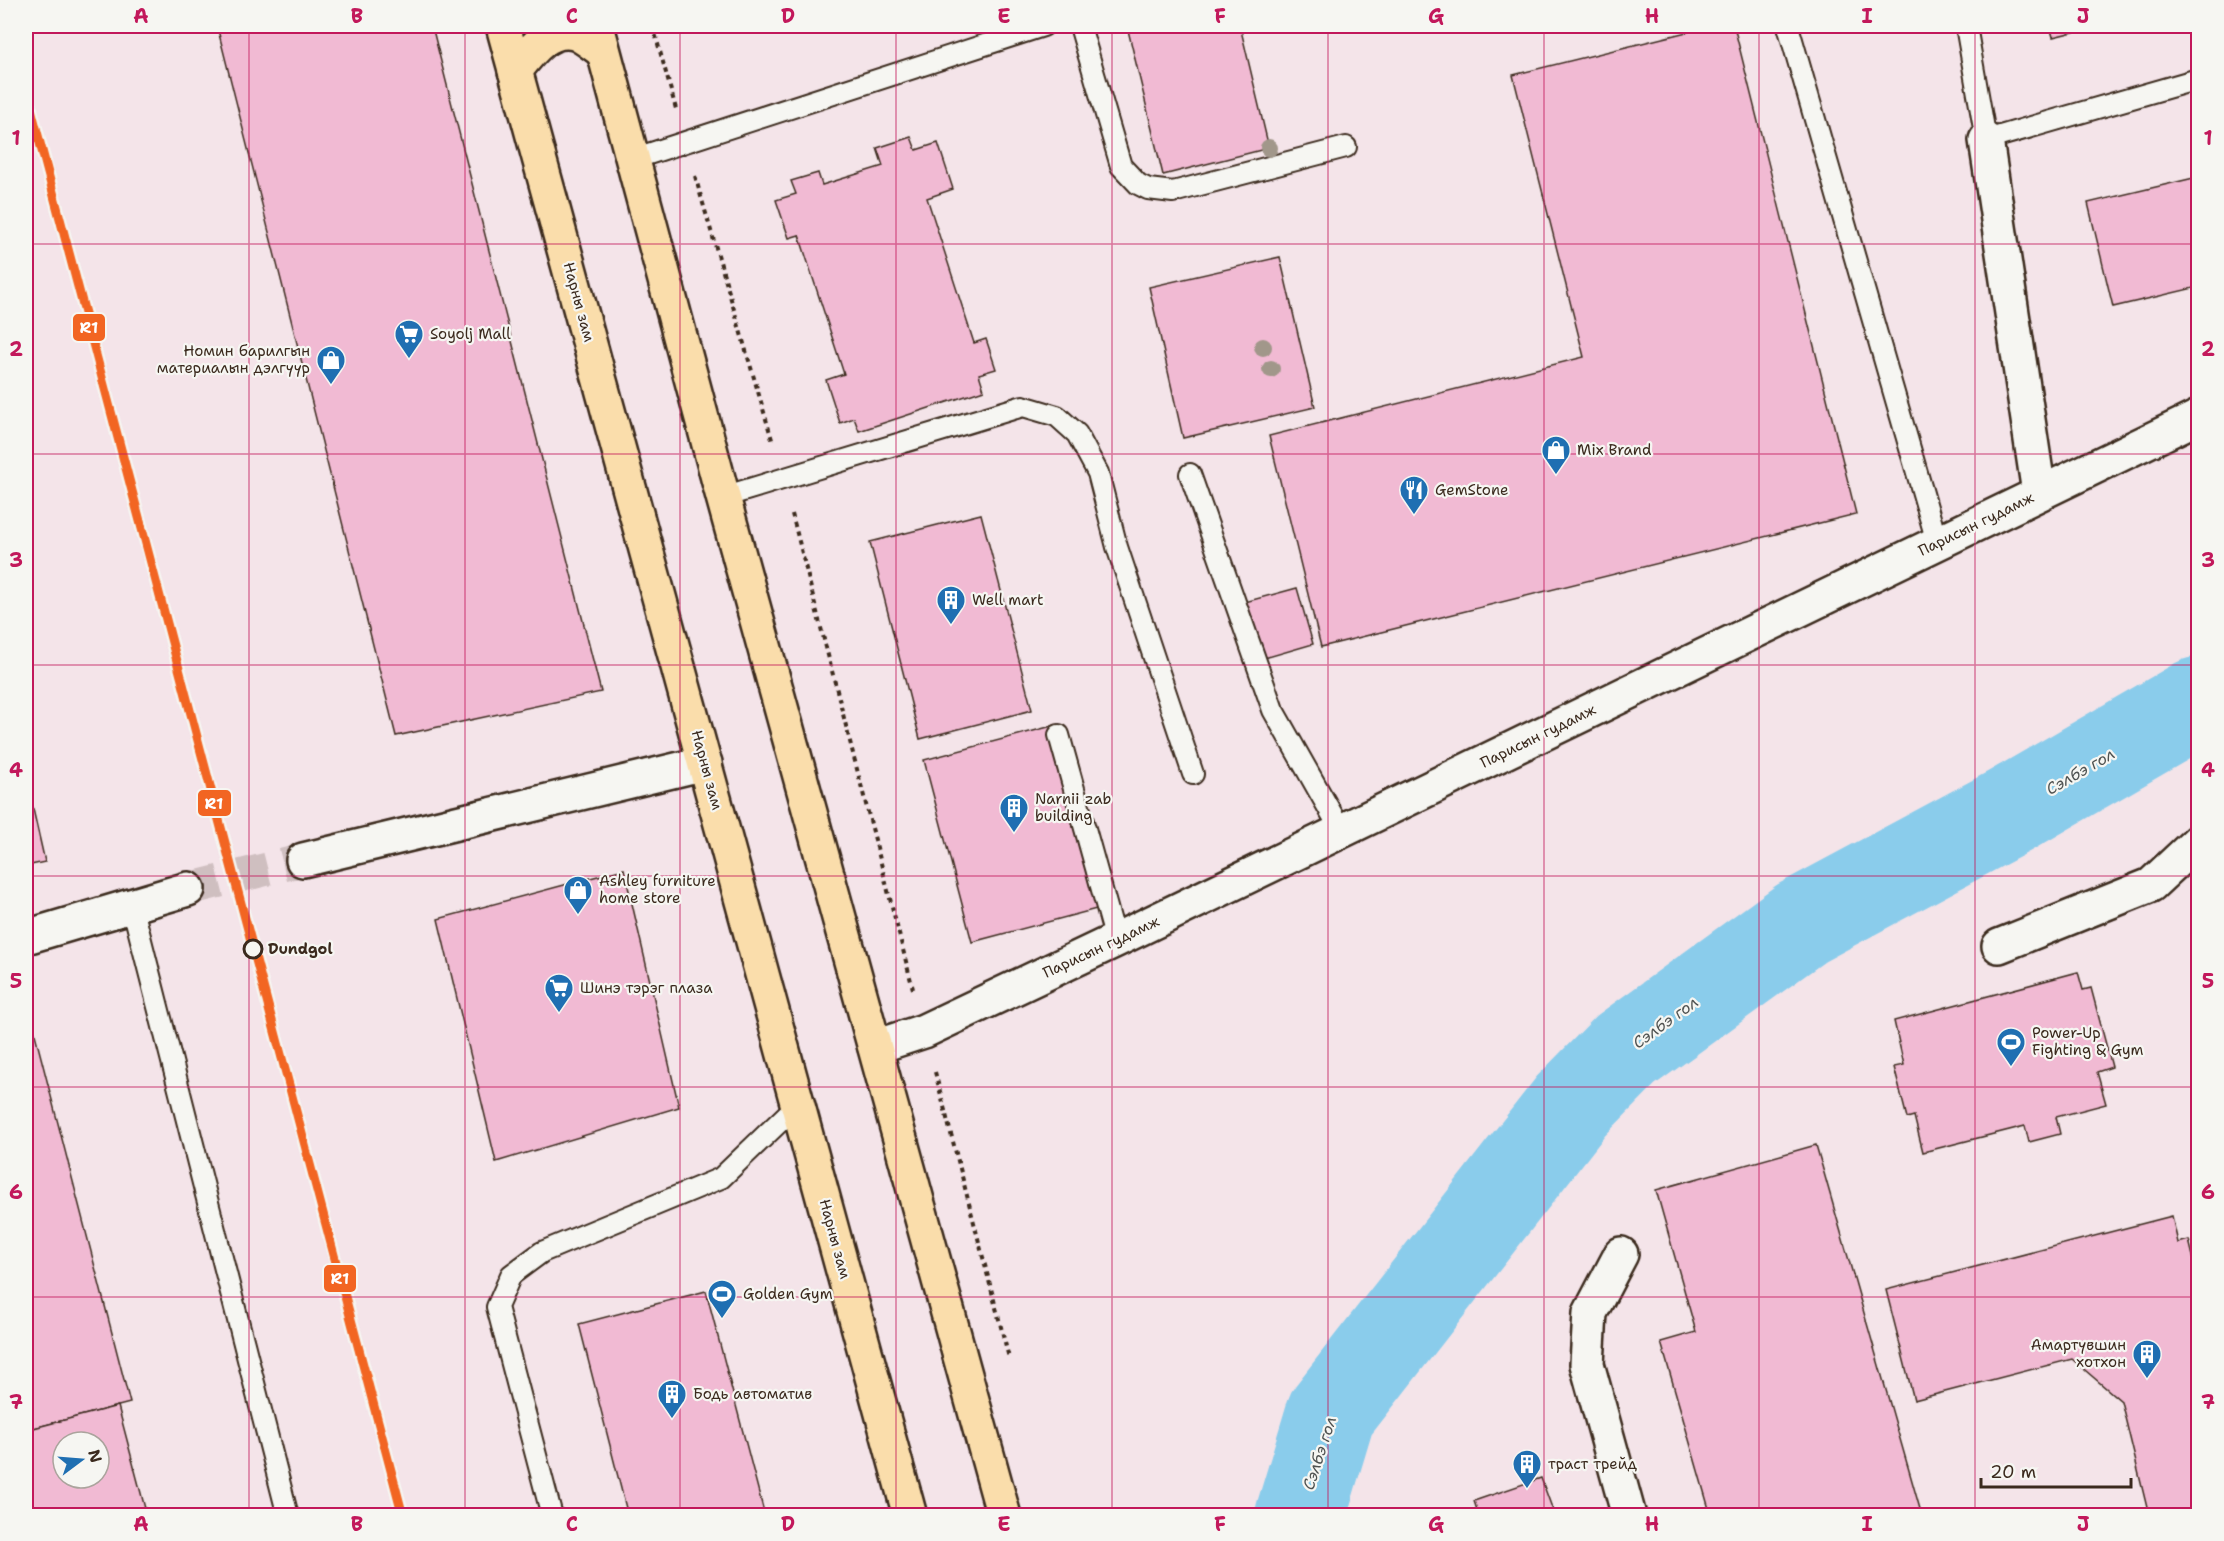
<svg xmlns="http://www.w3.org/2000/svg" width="2224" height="1541" font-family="'Shantell Sans',sans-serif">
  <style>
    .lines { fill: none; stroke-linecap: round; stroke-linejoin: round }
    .river { stroke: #8acceb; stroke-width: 90 }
    .building { fill: #f1bad3; stroke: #3b2a1e; stroke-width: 1.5; fill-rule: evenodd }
    .secondary-tunnel { stroke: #cfbfc0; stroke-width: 33; stroke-dasharray: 33 16; stroke-linecap: butt }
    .lane-casing { stroke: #3b2a1e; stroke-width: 24 }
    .street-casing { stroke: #3b2a1e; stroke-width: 38 }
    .secondary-casing { stroke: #3b2a1e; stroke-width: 38 }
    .primary-casing { stroke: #3b2a1e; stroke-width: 38 }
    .path { stroke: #3b2a1e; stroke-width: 4; stroke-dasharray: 4.5 4.5; stroke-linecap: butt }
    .lane { stroke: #f6f6f2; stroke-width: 20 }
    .street { stroke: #f6f6f2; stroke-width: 33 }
    .secondary { stroke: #f6f6f2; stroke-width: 33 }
    .primary { stroke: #faddab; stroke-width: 33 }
    .rail-1-casing { stroke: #f6f6f2; stroke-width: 14 }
    .rail-1 { stroke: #f26522; stroke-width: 9 }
    .tree { fill: #a1978a }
    .grid { fill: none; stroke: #c2185b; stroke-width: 1.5; stroke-opacity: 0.55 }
    .stop-dot { fill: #f6f6f2; stroke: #3b2a1e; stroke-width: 3 }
    .labels { text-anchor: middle; stroke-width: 4.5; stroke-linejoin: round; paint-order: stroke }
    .street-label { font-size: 15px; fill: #3b2a1e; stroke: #f6f6f2 }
    .poi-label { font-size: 15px; fill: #3b2a1e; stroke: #f6f6f2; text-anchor: start }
    .stop-label { font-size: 15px; font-weight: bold; fill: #3b2a1e; stroke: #f6f6f2; text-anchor: start }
    .water-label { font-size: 16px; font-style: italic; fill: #4f5251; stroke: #f6f6f2 }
    .line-badge { stroke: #f6f6f2; stroke-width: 2 }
    .badge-label { font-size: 16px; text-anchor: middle; font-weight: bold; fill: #fff }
    .neatline { fill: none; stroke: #c2185b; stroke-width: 2 }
    .grid-label { font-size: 20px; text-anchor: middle; font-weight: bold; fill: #c2185b }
  </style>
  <rect width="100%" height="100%" fill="#f4e4e9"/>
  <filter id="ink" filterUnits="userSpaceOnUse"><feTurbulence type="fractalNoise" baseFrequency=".0167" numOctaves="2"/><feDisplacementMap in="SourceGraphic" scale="12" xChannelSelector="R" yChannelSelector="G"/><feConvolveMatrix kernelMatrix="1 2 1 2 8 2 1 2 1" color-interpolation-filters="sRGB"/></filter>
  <g filter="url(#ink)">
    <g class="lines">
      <!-- river -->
      <path class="river" d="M1300,1516l31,-103 240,-307 55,-56 175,-127 209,-112 188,-109"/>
    </g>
    <!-- building -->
    <g class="building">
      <path d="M217,26h215l169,666 -205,44z"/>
      <path d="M1127,26h113l29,122 -106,27z"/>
      <path d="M1711,26h23l122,488 -535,133 -52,-211 315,-79 -71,-282z"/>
      <path d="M2050,26h48l-45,11z"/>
      <path d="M911,137l5,13 22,-7 15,46 -26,9 47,145 12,-4 10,30 -17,5 5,16 -125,41 -5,-13 -14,5 -14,-43 18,-6 -45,-139 -10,3 -13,-38 20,-6 -5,-13 27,-8 4,12 61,-19 -6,-18z"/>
      <path d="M2198,177v110l-85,20 -25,-104z"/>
      <path d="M1280,257l35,150 -132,31 -34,-151z"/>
      <path d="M981,514l51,196 -112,29 -50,-197z"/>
      <path d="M1297,588l16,56 -52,15 -16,-57z"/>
      <path d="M1056,725l48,182 -132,35 -48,-182z"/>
      <path d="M26,778l19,84 -19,4z"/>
      <path d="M624,869l55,238 -183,55 -58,-243z"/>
      <path d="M2078,972l5,18 8,-2 21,79 -15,5 9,32 -50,13 4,17 -31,8 -4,-16 -102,26 -9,-36 -7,2 -13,-51 10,-2 -10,-44z"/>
      <path d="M27,1003l103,400 -104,27v-426z"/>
      <path d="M1816,1145l106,371h-211l-50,-174 35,-10 -40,-142z"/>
      <path d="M2172,1216l6,27 11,-3 9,37v239h-49l-28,-115 -49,-42 -158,41 -28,-110z"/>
      <path d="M706,1291l59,225h-137l-49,-192z"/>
      <path d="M118,1406l29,110h-121v-86zM63,1442h36v36h-36z"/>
      <path d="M1541,1478l14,38h-76l-5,-15z"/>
    </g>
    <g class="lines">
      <!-- secondary-tunnel -->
      <path class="secondary-tunnel" d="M188,889l115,-29"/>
      <!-- lane casing -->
      <g class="lane-casing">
        <g id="lane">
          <path d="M1080,26l41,140 17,18 10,5 25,3 173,-45"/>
          <path d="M1788,26l149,516"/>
          <path d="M1966,26l20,114 212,-61"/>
          <path d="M633,159l410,-133"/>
          <path d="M1190,474l83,236 69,122"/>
          <path d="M723,497l300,-91 34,10 20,18 21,39 19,74 76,227"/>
          <path d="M1059,735l57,205"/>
          <path d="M132,905l156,611"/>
          <path d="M552,1516l-55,-209 14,-32 31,-23 179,-74 77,-74"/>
        </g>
      </g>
      <!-- street casing -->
      <g class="street-casing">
        <g id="street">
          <path d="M1986,140l53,353"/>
          <path d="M1999,946l152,-61 47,-44"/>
          <path d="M1621,1254l-31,59 -3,51 42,152"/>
        </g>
      </g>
      <!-- secondary casing -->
      <g class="secondary-casing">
        <g id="secondary">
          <path d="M303,860l402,-97"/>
          <path d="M26,937l162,-48"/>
          <path d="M875,1047l49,-16 192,-91 1082,-523"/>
        </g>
      </g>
      <!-- primary casing -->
      <g class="primary-casing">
        <g id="primary">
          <path d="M503,26l407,1490"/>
          <path d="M597,26l126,471 281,1019"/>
          <path d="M515,71c14,-18 33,-45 60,-38 9,3 20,13 28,18"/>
        </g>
      </g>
      <!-- path -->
      <g class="path">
        <path d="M653,26l23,83"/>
        <path d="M695,176l78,267"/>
        <path d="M792,514l121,475"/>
        <path d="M935,1072l74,286"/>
      </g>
      <!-- lane -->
      <use href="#lane" class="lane"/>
      <!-- street -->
      <use href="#street" class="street"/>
      <!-- secondary -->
      <use href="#secondary" class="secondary"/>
      <!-- primary -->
      <use href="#primary" class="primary"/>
      <!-- rail-1 casing -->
      <g class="rail-1-casing">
        <path id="rail-1" d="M26,90l377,1426"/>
      </g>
      <!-- rail-1 -->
      <use href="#rail-1" class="rail-1"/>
    </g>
    <!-- trees -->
    <g class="tree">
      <circle cx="1269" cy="148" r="9"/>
      <circle cx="1263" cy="347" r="9"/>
      <circle cx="1271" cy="369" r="9"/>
    </g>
  </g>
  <!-- grid -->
  <path class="grid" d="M249,26v1490M465,26v1490M680,26v1490M896,26v1490M1112,26v1490M1328,26v1490M1544,26v1490M1759,26v1490M1975,26v1490M26,244h2172M26,454h2172M26,665h2172M26,876h2172M26,1087h2172M26,1297h2172"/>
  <!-- icons -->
  <defs>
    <g id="supermarket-pin" transform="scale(1.5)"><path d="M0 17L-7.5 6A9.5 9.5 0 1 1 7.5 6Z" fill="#1f6fb2" stroke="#f6f6f2"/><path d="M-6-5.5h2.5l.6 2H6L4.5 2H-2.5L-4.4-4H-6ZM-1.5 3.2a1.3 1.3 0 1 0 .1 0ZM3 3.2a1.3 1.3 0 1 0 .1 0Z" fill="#fff"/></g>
    <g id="shop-pin" transform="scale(1.5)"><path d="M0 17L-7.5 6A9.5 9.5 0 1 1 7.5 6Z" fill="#1f6fb2" stroke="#f6f6f2"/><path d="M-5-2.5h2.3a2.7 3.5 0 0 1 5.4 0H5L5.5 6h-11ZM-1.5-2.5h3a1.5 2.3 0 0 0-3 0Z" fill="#fff"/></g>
    <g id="restaurant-pin" transform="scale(1.5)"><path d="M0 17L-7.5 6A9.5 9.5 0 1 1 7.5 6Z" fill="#1f6fb2" stroke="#f6f6f2"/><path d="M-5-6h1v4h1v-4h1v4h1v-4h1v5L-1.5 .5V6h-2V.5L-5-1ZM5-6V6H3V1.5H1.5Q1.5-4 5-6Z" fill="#fff"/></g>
    <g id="building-pin" transform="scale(1.5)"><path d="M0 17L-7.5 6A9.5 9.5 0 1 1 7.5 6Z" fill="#1f6fb2" stroke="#f6f6f2"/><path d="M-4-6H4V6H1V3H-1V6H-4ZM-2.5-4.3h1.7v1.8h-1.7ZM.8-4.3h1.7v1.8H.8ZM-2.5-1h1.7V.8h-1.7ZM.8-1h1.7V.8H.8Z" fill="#fff"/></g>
    <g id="stadium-pin" transform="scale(1.5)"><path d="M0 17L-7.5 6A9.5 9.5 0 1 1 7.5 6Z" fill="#1f6fb2" stroke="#f6f6f2"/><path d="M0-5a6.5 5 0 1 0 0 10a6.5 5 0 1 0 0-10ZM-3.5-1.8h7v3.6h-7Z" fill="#fff"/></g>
  </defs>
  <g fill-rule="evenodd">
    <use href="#supermarket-pin" x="409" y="334"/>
    <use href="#shop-pin" x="331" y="360"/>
    <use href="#shop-pin" x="1556" y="450"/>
    <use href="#restaurant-pin" x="1414" y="490"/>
    <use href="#building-pin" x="951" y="600"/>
    <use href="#building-pin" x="1014" y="808"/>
    <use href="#shop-pin" x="578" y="890"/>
    <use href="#supermarket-pin" x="559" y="988"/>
    <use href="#stadium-pin" x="2011" y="1042"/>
    <use href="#stadium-pin" x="722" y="1294"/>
    <use href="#building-pin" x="2147" y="1354"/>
    <use href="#building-pin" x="672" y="1394"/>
    <use href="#building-pin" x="1527" y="1464"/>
  </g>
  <!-- markers -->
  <circle class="stop-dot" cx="253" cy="949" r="9"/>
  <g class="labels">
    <!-- street labels -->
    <g class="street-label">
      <text transform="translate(579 302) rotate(75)" y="5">Нарны зам</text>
      <text transform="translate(1976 524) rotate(-26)" y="5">Парисын гудамж</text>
      <text transform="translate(1538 736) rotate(-26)" y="5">Парисын гудамж</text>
      <text transform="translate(707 770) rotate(75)" y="5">Нарны зам</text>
      <text transform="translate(1101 947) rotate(-25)" y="5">Парисын гудамж</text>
      <text transform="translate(835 1239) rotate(75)" y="5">Нарны зам</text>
    </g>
    <!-- poi labels -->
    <g class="poi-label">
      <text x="430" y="339">Soyolj Mall</text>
      <text x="310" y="356" text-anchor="end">Номин барилгын<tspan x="310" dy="17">материалын дэлгүүр</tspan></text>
      <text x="1577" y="455">Mix Brand</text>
      <text x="1435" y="495">GemStone</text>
      <text x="972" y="605">Well mart</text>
      <text x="1035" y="804">Narnii zab<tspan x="1035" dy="17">building</tspan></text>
      <text x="599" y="886">Ashley furniture<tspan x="599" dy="17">home store</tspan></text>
      <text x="580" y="993">Шинэ тэрэг плаза</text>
      <text x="2032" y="1038">Power-Up<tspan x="2032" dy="17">Fighting &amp; Gym</tspan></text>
      <text x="743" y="1299">Golden Gym</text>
      <text x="2126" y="1350" text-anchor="end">Амартүвшин<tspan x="2126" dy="17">хотхон</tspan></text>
      <text x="693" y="1399">Бодь автоматив</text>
      <text x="1548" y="1469">траст трейд</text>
    </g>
    <!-- stop labels -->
    <g class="stop-label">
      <text x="268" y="954">Dundgol</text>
    </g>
    <!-- water labels -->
    <g class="water-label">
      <text transform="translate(2080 771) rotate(-30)" y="6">Сэлбэ гол</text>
      <text transform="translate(1665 1022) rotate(-36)" y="6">Сэлбэ гол</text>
      <text transform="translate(1319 1453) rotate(-72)" y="6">Сэлбэ гол</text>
    </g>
  </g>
  <g class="line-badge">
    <rect x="72" y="313" width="34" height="29" rx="6" fill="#f26522"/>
    <rect x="197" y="789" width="35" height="28" rx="6" fill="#f26522"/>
    <rect x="323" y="1264" width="34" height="29" rx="6" fill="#f26522"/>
  </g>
  <g class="badge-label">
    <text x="89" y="333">R1</text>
    <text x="214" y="809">R1</text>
    <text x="340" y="1284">R1</text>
  </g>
  <!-- margin -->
  <rect width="2224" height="1541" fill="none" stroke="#f6f6f2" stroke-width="66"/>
  <!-- north arrow -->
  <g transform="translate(81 1460) rotate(74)"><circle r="28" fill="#f6f6f2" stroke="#aba49d" stroke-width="1.5"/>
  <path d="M0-4.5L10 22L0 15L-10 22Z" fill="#1f6fb2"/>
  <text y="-9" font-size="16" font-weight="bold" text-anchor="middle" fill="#3b2a1e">N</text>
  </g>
  <!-- scale -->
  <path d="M1981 1478v9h150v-9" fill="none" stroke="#3b2a1e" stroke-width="3"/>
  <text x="1990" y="1478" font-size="18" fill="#3b2a1e" stroke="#f6f6f2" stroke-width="4.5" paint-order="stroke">20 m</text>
  <rect x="33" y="33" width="2158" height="1475" class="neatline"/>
  <g class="grid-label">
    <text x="141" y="23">A</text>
    <text x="357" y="23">B</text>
    <text x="572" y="23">C</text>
    <text x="788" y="23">D</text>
    <text x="1004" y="23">E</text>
    <text x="1220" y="23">F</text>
    <text x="1436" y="23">G</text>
    <text x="1652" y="23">H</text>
    <text x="1867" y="23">I</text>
    <text x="2083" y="23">J</text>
    <text x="16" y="145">1</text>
    <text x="2208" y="145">1</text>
    <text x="16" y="356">2</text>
    <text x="2208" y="356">2</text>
    <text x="16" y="567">3</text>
    <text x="2208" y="567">3</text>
    <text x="16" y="777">4</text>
    <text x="2208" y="777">4</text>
    <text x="16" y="988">5</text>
    <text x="2208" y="988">5</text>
    <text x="16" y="1199">6</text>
    <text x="2208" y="1199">6</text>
    <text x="16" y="1409">7</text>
    <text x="2208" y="1409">7</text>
    <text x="141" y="1531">A</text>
    <text x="357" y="1531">B</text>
    <text x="572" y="1531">C</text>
    <text x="788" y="1531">D</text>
    <text x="1004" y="1531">E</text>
    <text x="1220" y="1531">F</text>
    <text x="1436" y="1531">G</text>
    <text x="1652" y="1531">H</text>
    <text x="1867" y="1531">I</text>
    <text x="2083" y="1531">J</text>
  </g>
</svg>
